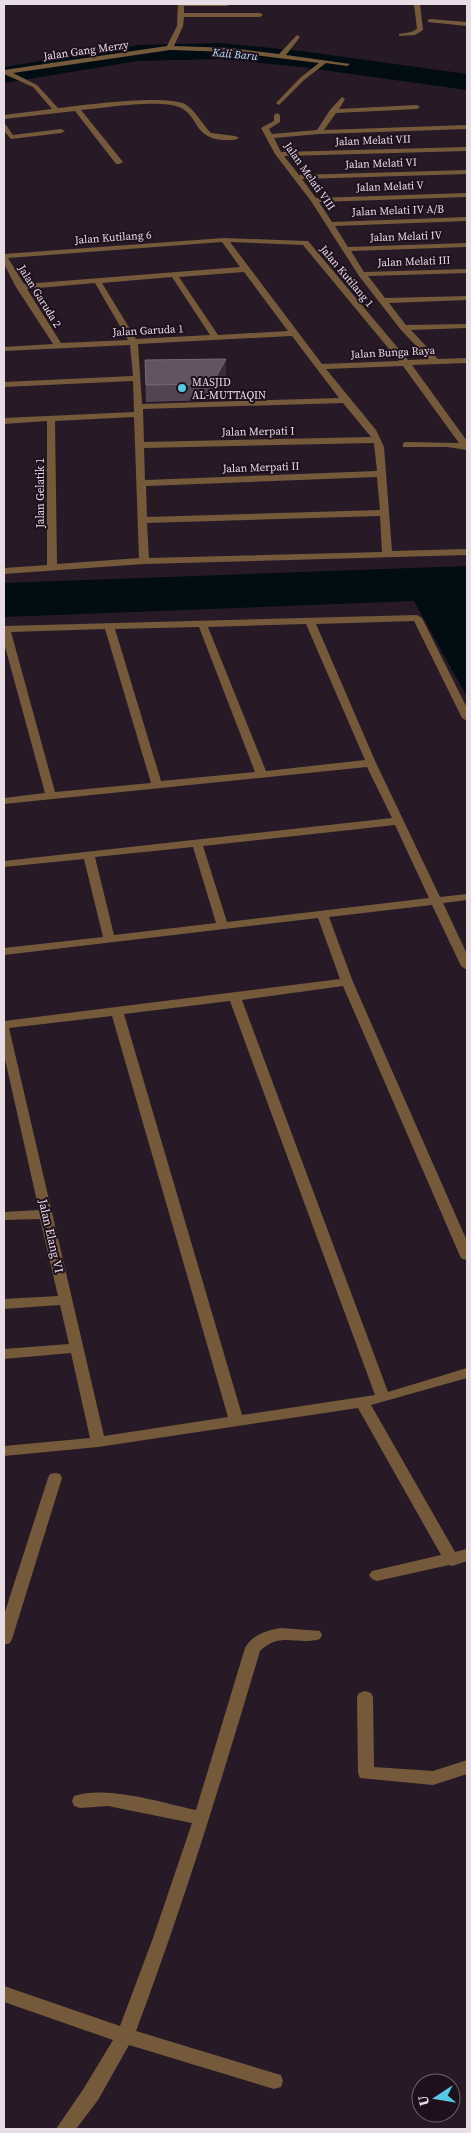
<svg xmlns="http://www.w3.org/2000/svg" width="471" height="2133" font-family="'Source Serif 4',serif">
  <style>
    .water { fill: #010d13 }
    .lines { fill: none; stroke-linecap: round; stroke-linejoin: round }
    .river { fill: #010d13; fill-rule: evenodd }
    .minor { fill: #745a3b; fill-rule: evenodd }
    .wall { fill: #534452 }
    .shaded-wall { fill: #3b2c3a }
    .building { fill: #635462; stroke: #786a77 }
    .poi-dot { fill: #58c9e3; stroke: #1f101e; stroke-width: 2 }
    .labels { text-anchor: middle; stroke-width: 4; stroke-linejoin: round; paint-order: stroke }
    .far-street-label { font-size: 11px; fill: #e8dde7; stroke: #1f101e }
    .far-water-label { font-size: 11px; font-style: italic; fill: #b3e4f8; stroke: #1f101e }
    .far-poi-label { font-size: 11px; fill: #e8dde7; stroke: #1f101e; text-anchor: start }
    .street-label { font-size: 12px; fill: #e8dde7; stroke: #1f101e }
  </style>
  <rect width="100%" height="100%" fill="#281927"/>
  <!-- water -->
  <path class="water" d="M467,566v131l-53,-96 -410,16v-34z"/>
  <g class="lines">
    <!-- river -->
    <path class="river" d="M220,43l81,8 166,23v16l-166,-23 -81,-8 -82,2 -134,22v-16l134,-22z"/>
    <!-- minor -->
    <g class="minor">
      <path d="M178,4h52l-3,2h-43v7h76l3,2 -3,2h-76l-1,9 -9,20 57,2 48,6 18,-19 3,2 -14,18 64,9 -3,2 -21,-3 -22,17 -25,25 -3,-2 1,-1 23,-24 19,-15 -88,-11 -61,-2 -157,23 24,12 21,23c26,-3 106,-14 127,-4 10,6 18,21 26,29l24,3 4,2c-5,3 -10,2 -15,2 -32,-2 -24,-24 -45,-33 -20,-8 -75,1 -98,3l42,52 -4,2h-3l-41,-53 -71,8v-4l48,-6 -19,-22 -29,-13v-4l163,-24 10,-20z"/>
      <path d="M414,4h6l3,26 -8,5 -16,1v-2l12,-2 6,-3z"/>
      <path d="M430,19l37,3v4l-39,-4v-2z"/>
      <path d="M342,97l3,2 -6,10 78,-4 3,2 -3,2 -81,4 -12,17 143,-5v4l-148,5 -45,4 7,14 186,-5v4l-183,5 15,19 168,-5v4l-165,5 14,19 151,-5v4l-148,5 13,20 135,-5v4l-132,5 13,21 119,-4v4l-116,4 13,21 103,-3v4l-99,3 17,22 82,-2v4l-78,3 17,22 61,-1v4l-56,2 27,29 29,-1v5l-55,2 55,76v9l-20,-3h-44v-4l3,-1 53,1 -56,-77 -77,3 50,61 8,17 8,104 75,-2v6l-323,9 -140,10v-6l43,-3v-144l-43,3v-6l130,-6 -1,-31 -129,6v-5l129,-6 -3,-31 -126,6v-4l49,-3 -37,-57 -12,-23v-10l220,-16 81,3h3l100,119 21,-1 -28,-29 -42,-54 -48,-75 -36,-47 -14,-26 13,-7v-6l3,-2 3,2v7l-11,7 3,5 45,-4 13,-20zM222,242l18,25 -216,17 -16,-26zM230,242l73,3 96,116 -77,3zM244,272l44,59 -70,4 -39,-58zM172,277l38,58 -74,4 -34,-56zM95,283l33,57 -67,3 -34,-54zM292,336l47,62 -197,6 -4,-60zM343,403l28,34 -227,5 -1,-33zM134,417l5,141 -82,6 -2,-143zM374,443l3,28 -232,9 -1,-32zM377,477l3,33 -233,7 -1,-31zM380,516l2,36 -233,6 -2,-35z"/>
      <path d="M4,124l2,1 7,10 48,-6 4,2 -4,2 -50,6 -7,-8z"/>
      <path d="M417,615l5,3 45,90v13l-5,-3 -48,-97 -98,3 60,139 64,134 27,-3v6l-24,3 24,51v16l-6,-4 -29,-61 -103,12 24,65 114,259v19l-5,-1 -2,-3 -117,-270 -101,14 146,392 79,-24v10l-96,27 84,147 12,-3v12l-15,5 -3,-1 -72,16 -5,-2 -3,-4 3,-4 69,-16 -83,-147 -260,39 -94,9v-10l86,-8 -19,-85 -67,6v-10l65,-5 -9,-39 -56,4v-10l54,-3 -18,-77 -36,1v-8l35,-2 -35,-155v-34l336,-42 -22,-61 -314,37v-7l99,-11 -19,-78 -80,8v-6l388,-43 -25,-51 -363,37v-6l41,-5 -41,-150v-17zM306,624l59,136 -99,11 -58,-144zM199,627l56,145 -94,9 -46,-152zM105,629l46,154 -96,9 -44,-160zM395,825l34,73 -202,24 -24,-76zM193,847l23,76 -102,12 -19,-78zM230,1001l145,394 -133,20 -118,-401zM112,1016l116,401 -124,19 -95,-408z"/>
      <path d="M55,1473l5,1 2,4 -50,161 -2,4 -6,2v-30l44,-137 2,-4z"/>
      <path d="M281,1628l39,3 2,4 -2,4c-23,7 -39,-8 -60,12 -38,128 -77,255 -124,380l138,42 7,2 2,6 -2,6 -7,2 -145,-44 -31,55 -22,29h-20l28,-41 29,-48 -109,-38v-16l116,40 33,-88 39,-115 -84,-17 -28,2 -6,-2 -2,-5 2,-5c33,-11 88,7 122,14l49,-162c7,-13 22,-18 36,-20z"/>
      <path d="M365,1691l6,2 2,4 1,70 59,4 34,-11v14l-34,11 -73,-7 -2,-5 -1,-76 2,-4z"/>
    </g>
  </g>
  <!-- wall -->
  <path class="wall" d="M145,360l81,16 -14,24 -66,2z"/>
  <!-- shaded-wall -->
  <path class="shaded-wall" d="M226,359v17l-14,24v-16z"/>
  <!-- building -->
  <path class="building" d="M226,359l-14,25 -66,1 -1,-25z"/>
  <!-- markers -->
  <circle class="poi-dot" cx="182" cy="388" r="5"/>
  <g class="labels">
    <!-- far-street labels -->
    <g class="far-street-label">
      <text transform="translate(86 50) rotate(-8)" y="4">Jalan Gang Merzy</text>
      <text transform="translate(373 140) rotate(-2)" y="4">Jalan Melati VII</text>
      <text transform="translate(381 163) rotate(-2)" y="4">Jalan Melati VI</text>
      <text transform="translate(310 176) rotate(55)" y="4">Jalan Melati VIII</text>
      <text transform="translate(390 186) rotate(-2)" y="4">Jalan Melati V</text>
      <text transform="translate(398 210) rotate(-2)" y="4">Jalan Melati IV A/B</text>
      <text transform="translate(406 236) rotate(-2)" y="4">Jalan Melati IV</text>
      <text transform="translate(113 237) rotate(-4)" y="4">Jalan Kutilang 6</text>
      <text transform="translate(414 261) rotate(-2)" y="4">Jalan Melati III</text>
      <text transform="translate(347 276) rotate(50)" y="4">Jalan Kutilang 1</text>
      <text transform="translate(40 296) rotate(58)" y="4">Jalan Garuda 2</text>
      <text transform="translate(148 330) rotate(-3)" y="4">Jalan Garuda 1</text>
      <text transform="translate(393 352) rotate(-3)" y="4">Jalan Bunga Raya</text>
      <text transform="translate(258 431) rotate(-1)" y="4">Jalan Merpati I</text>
      <text transform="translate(261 467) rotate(-2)" y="4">Jalan Merpati II</text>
      <text transform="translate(40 493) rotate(-90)" y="4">Jalan Gelatik 1</text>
    </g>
    <!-- far-water labels -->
    <g class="far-water-label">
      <text transform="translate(235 54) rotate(5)" y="4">Kali Baru</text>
    </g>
    <!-- far-poi labels -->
    <g class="far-poi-label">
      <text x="192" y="386">MASJID<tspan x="192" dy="13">AL-MUTTAQIN</tspan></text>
    </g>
    <!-- street labels -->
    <g class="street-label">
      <text transform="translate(51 1236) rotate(77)" y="4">Jalan Elang VI</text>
    </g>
  </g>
  <!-- border -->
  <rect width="471" height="2133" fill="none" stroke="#e8dde7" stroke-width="10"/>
  <!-- north arrow -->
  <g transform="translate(436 2098) rotate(258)"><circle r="24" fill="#1f101e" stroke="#6f626e"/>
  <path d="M0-4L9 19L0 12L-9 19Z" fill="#58c9e3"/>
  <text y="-8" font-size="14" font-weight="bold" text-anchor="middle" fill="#e8dde7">U</text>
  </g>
</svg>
